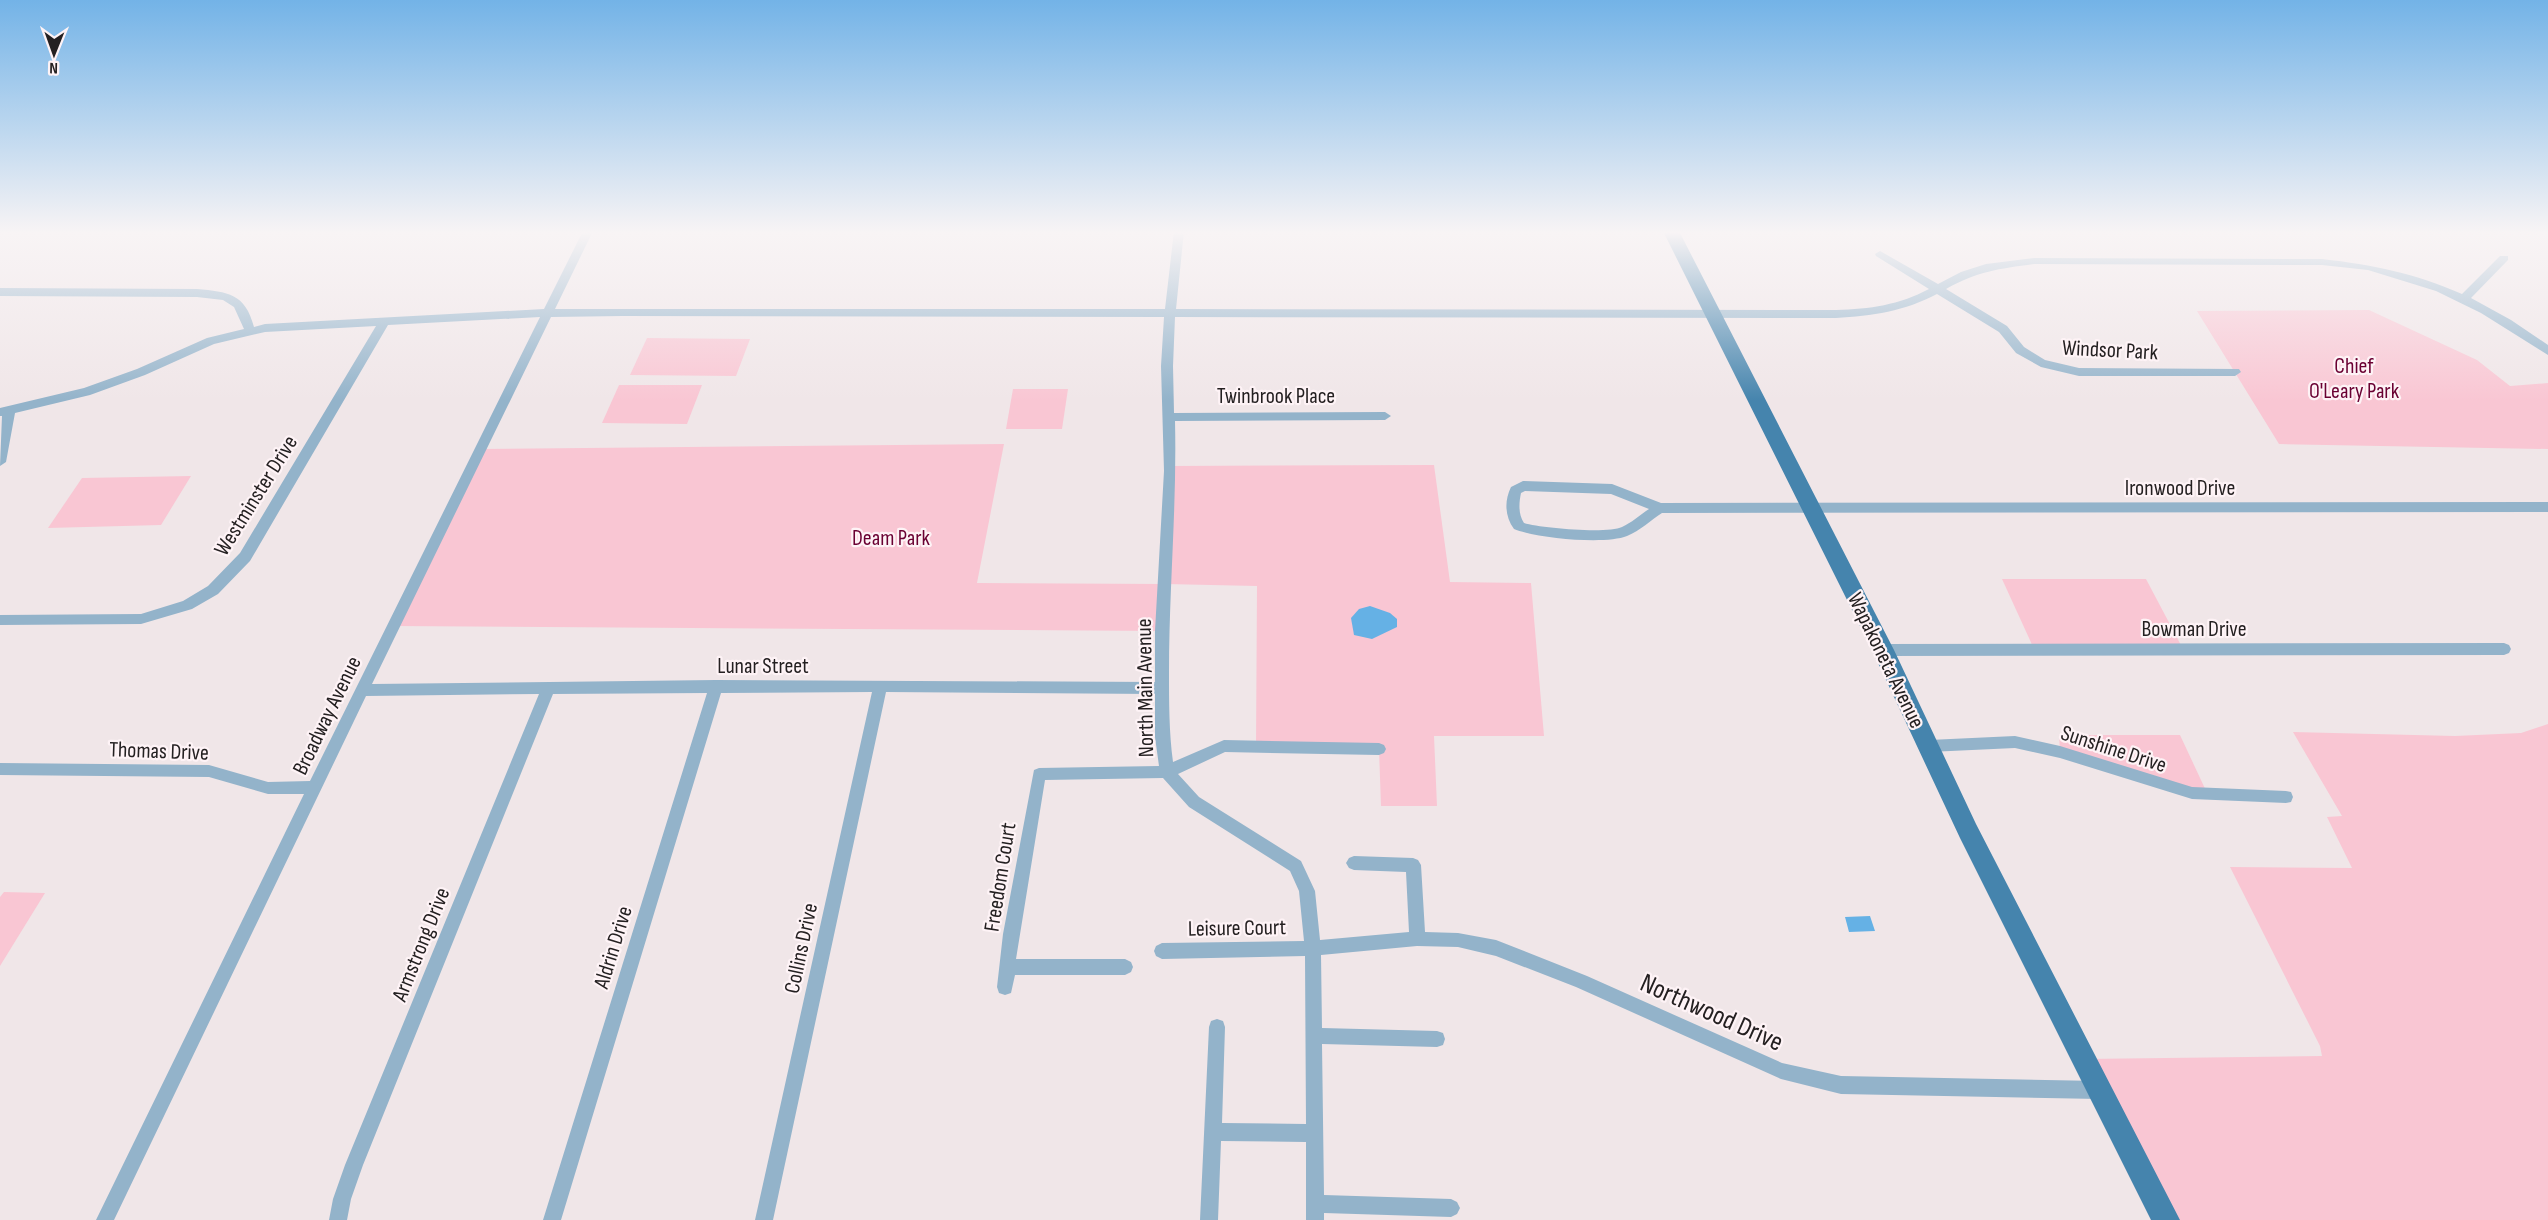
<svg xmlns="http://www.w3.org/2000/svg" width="2548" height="1220" font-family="'Sofia Sans Condensed',sans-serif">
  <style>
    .green { fill: #f9c6d3 }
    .water { fill: #65b1e5 }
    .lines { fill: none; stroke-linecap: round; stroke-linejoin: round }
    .minor { fill: #93b3ca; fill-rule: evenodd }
    .primary { fill: #4584ad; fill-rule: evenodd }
    .labels { text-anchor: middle; stroke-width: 4.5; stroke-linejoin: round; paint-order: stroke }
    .street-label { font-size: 22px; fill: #242021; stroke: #fef3f6 }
    .park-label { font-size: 22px; fill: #6a0032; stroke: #fef3f6 }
    .near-street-label { font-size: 27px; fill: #242021; stroke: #fef3f6 }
  </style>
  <rect width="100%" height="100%" fill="#f0e6e8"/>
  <!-- green -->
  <g class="green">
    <path d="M2369,310l108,50 33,26 38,-3v66l-269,-5 -82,-133z"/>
    <path d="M647,338l103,1 -14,37 -106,-1z"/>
    <path d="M619,385h83l-15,39 -85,-1z"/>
    <path d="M1013,389h55l-6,40h-56z"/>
    <path d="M1004,444l-27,139 187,1 6,-118 264,-1 16,117 81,1 13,153h-110l3,70h-56l-2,-57 -123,-2 1,-161 -92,-2 -3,47 -769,-5 86,-177z"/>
    <path d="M191,476l-30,49 -113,3 34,-50z"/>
    <path d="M2002,579h144l37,70h-149z"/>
    <path d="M2548,724v496h-382l-82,-161 238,-3 -2,-10 -90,-179 122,1 -25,-51 15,-1 -49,-84 162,4 66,-3z"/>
    <path d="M2059,735h121l28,60 -148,-43z"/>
    <path d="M4,892l41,1 -45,73v-69z"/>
  </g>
  <!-- water -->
  <g class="water">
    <path d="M1370,606l20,7 7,6v8l-25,12 -18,-4 -3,-17 8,-9z"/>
    <path d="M1870,916l5,15 -26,1 -4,-15z"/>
  </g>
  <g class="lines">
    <!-- minor -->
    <g class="minor">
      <path d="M583,231h10l-38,78h610l9,-78h10l-8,78 660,1c34,-1 63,-5 93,-21l-53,-33 -1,-2 5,-3 58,33 23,-12 25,-8 48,-6 288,1c52,6 92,14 140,35l38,-38h8v4l-37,38 40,22 37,25v10l-67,-42 -45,-22 -68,-21 -46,-5 -288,-1c-36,5 -56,7 -88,25l61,37 17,21 21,13 34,8 160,1 2,3 -6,4h-156l-38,-9 -25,-14 -17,-21 -62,-38c-32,17 -65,22 -101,24l-661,-1 -2,49 1,47 211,-1 6,4 -6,4 -210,1c2,84 -6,167 -6,251 0,30 0,60 4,90l51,-22 155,3 5,2 2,4 -2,4 -5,2 -154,-3 -47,22 21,23 102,64 14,30 5,49 89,-8 -3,-60 -52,-2 -5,-2 -3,-5 3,-5 5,-2 59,2 5,2 3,5 4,67 33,1 38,7 91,36 195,87 59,13 258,5 6,3 3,6 -3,6 -6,3 -258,-5 -60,-15 -205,-92 -80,-31 -38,-9 -41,-1 -96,9 1,73 115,3 6,2 2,6 -2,6 -6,2 -115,-3 2,151 127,4 6,3 3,6 -3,6 -6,3 -127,-4v7h-18v-78l-85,-1 -3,79h-18l9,-193 2,-6 6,-2 6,2 2,6 -3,96 84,1 -1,-168 -143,3 -6,-3 -2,-5 2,-5 6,-3 142,-2 -5,-50 -9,-20 -101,-64 -26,-29 -118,2 -29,179h109l6,3 2,5 -2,5 -6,3h-110l-4,18 -6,2 -6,-2 -2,-6 6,-53 31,-164 5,-2 120,-2 -4,-29v-43l-269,-2 -113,528h-18l117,-528 -151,1 -160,527h-18l164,-527 -154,1 -190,471 -12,34 -4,21h-18l4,-21 12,-34 194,-471 -173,2 -252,524h-18l208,-426h-36l-59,-17 -209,-2v-12l209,2 59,17 42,-1 230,-464 -152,8 -138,236 -32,33 -26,15 -51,15 -141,1v-10l141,-1 42,-13 25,-15 32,-33 136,-227 -111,6 -51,12 -69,31 -55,20 -75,18 -9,49 -6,4 2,-50h-2v-8l84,-20 53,-19 70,-31 37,-9 -10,-22 -11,-7 -26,-3 -197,-1v-8l197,1c31,3 48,4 57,38l11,-3 279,-15zM622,316l542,1 -3,49 3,105 -9,160v51l-439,-2 -344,4 179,-367z"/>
      <path d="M1523,481l89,3 49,19 887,-1v10l-886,1c-11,7 -22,18 -35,23 -22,9 -91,2 -113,-7 -9,-12 -10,-28 -3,-42zM1525,491l86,3 38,15c-9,6 -18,14 -27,18 -15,7 -82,1 -98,-4 -6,-9 -5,-20 -3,-30z"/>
      <path d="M2504,643l5,2 2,4 -2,4 -5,2 -621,1 -5,-2 -2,-4 2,-4 5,-2z"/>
      <path d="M2015,736l45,10 132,41 94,4 5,1 2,5 -2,5 -5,1 -94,-4 -132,-41 -45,-10 -86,4 -5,-2 -2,-4 2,-4 5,-2z"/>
    </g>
    <!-- primary -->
    <path class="primary" d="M1663,231h16l215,419 82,174 204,396h-29l-191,-382 -88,-188z"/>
  </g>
  <!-- sky -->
  <linearGradient id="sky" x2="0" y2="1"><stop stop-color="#73b3e7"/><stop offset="0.58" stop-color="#f8f4f5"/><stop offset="1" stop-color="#f8f4f5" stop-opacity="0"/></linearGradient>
  <rect width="2548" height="401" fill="url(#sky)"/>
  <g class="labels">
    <!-- street labels -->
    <g class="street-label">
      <text transform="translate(2110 349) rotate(3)" y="8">Windsor Park</text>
      <text x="1276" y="403">Twinbrook Place</text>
      <text x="2180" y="495">Ironwood Drive</text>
      <text transform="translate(255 495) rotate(-58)" y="8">Westminster Drive</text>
      <text x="2194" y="636">Bowman Drive</text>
      <text transform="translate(1887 660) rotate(64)" y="8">Wapakoneta Avenue</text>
      <text x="763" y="673">Lunar Street</text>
      <text transform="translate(1144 688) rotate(-91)" y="8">North Main Avenue</text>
      <text transform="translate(326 715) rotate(-64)" y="8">Broadway Avenue</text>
      <text transform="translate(2114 748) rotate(18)" y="8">Sunshine Drive</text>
      <text transform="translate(159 750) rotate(2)" y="8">Thomas Drive</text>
      <text transform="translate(999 877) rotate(-81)" y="8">Freedom Court</text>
      <text transform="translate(1237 927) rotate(-1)" y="8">Leisure Court</text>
      <text transform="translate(420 944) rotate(-68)" y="8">Armstrong Drive</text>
      <text transform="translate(612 947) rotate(-73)" y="8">Aldrin Drive</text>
      <text transform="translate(800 948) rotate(-78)" y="8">Collins Drive</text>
    </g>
    <!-- park labels -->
    <g class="park-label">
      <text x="2354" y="373">Chief<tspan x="2354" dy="25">O'Leary Park</tspan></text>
      <text x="891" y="545">Deam Park</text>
    </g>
    <!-- near-street labels -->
    <g class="near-street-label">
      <text transform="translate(1712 1012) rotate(24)" y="9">Northwood Drive</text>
    </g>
  </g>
  <!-- north arrow -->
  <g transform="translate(54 54) rotate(181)" stroke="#fef3f6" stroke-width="4.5" paint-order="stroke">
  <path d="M0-4.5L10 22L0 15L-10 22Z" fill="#242021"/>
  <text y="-9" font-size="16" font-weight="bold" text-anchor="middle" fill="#242021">N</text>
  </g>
</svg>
